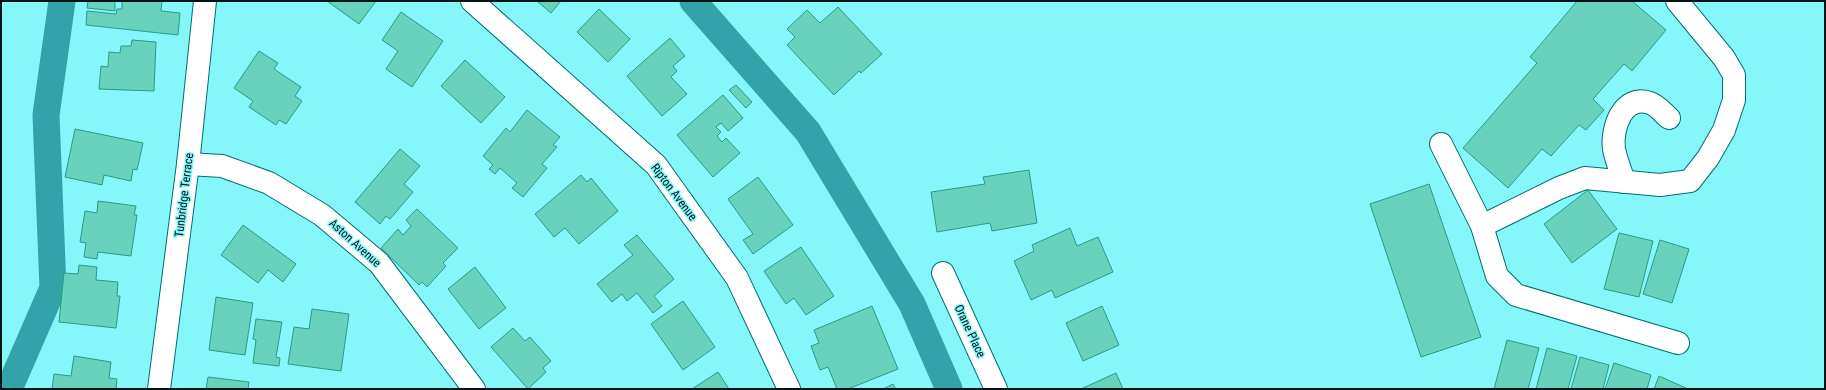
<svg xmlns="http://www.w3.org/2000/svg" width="1826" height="390" font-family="'Roboto Condensed',sans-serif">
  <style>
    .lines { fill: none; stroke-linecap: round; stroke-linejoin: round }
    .canal { stroke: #32a4a9; stroke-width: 27 }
    .building { fill: #68d2bd; stroke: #289c88 }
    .minor-casing { stroke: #006d71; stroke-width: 24 }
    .minor { stroke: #fff; stroke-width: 22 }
    .labels { text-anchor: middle; stroke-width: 3; stroke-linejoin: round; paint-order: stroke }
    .street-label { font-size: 12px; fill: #001415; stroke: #85f6fa }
  </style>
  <rect width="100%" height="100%" fill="#85f6fa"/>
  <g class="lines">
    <!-- canal -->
    <g class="canal">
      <path d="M693,1l115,131 104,172 37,85"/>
      <path d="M9,389l44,-101 -7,-173 16,-114"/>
    </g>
  </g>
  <!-- building -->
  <g class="building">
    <path d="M88,1h27v10l-28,-3z"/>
    <path d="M122,1h40l-1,10 19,2 -2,22 -92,-10 1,-14 29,3 1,-5h5z"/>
    <path d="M327,1h49l-17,23z"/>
    <path d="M537,1h24l-10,12z"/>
    <path d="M1577,1h55l34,29 -34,41 -8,-7 -31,35 11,11 -18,20 -7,-5 -28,31 -9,-7 -34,39 -45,-40 74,-85 -7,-6z"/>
    <path d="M838,7l44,47 -21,19 -2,-2 -25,24 -47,-50 8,-8 -8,-8 20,-19 13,13z"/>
    <path d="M599,9l31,30 -22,23 -31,-30z"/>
    <path d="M401,12l42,29 -31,46 -26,-18 12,-18 -16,-11z"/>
    <path d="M670,38l15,18 -12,10 4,5 -6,6 16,17 -25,22 -35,-40z"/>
    <path d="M132,40l24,2 -2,49 -55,-2 2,-23 7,1 1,-15 11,1 1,-7h10z"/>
    <path d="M259,51l19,12 -4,6 27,18 -6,9 7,5 -16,23 -7,-4 -3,5 -27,-18 4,-6 -19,-13z"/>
    <path d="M465,60l40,37 -24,26 -40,-37z"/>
    <path d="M736,85l16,17 -6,6 -17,-18z"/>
    <path d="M723,95l20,23 -15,13 -7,-8 -5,4 5,5 -4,4 5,6 4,-4 14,15 -27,24 -36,-42z"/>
    <path d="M527,110l33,27 -7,8 4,2 -15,17 5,4 -24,29 -11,-9 5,-5 -17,-15 -5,6 -6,-5 4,-4 -10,-9 23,-28 4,4z"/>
    <path d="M75,129l68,14 -6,27 -4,-1 -2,12 -27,-6 -2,10 -37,-8z"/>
    <path d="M400,149l20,17 -16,18 9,8 -23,27 -4,-3 -6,8 -25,-22z"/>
    <path d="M1029,170l8,53 -45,8 -2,-8 -53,9 -6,-40 54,-8 -2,-7z"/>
    <path d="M581,175l6,7 4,-4 27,33 -39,33 -14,-16 -11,9 -19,-23z"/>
    <path d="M758,177l35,48 -40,29 -10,-14 10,-6 -25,-35z"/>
    <path d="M1429,184l52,153 -60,20 -51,-153z"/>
    <path d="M1588,190l29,39 -45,34 -28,-39z"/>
    <path d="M98,201l38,5 -2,9h3l-6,41 -33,-4 -1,7 -13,-2 2,-14 -6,-1 5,-31 12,2z"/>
    <path d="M417,209l41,39 -15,15 3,3 -19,21 -5,-5 -3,3 -38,-37 17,-19 5,6 8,-9 -5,-6z"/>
    <path d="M243,225l53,39 -13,18 -15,-12 -10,13 -37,-28z"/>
    <path d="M1070,228l7,18 21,-9 15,35 -58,26 -3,-8 -21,10 -17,-39 20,-10 -2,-6z"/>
    <path d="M1619,233l34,8 -14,56 -35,-8z"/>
    <path d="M637,235l37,44 -20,17 8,10 -9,7 -16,-20 -10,8 -5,-7 -10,8 -15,-18 36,-29 -9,-10z"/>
    <path d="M1660,240l29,9 -17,54 -29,-9z"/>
    <path d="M801,247l33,49 -28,19 -12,-17 -8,6 -22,-33z"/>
    <path d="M79,265l18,2 -1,13 22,2 -1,14h3l-4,32 -57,-6 5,-49 14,1z"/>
    <path d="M475,267l31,41 -27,21 -31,-40z"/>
    <path d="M216,297l37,6 -8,52 -36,-5z"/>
    <path d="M683,301l32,46 -32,23 -32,-46z"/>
    <path d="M872,306l26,63 -50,20h-11l-9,-22 -8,3 -9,-24 8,-3 -5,-13z"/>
    <path d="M1102,306l17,39 -36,16 -17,-38z"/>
    <path d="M312,309l37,5 -8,57 -53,-7 6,-37 15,2z"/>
    <path d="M256,319l26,3 -6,35 4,1 -1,8 -26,-3 3,-23 -3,-1z"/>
    <path d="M513,328l12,13 5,-4 21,24 -8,7 3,4 -18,17 -37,-42z"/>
    <path d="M1507,340l32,8 -11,41h-34z"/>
    <path d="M1547,348l30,8 -9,33h-32z"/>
    <path d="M74,356l37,6 -2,16 8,1 -1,10h-64l2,-15 17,2z"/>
    <path d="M1580,357l29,8 -6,24h-32z"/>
    <path d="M1614,363l37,12 -4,14h-42z"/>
    <path d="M718,372l11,17h-37z"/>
    <path d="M1116,373l7,16h-42z"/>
    <path d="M1659,376l29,13h-34z"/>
    <path d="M208,377l41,5 -1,7h-42z"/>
    <path d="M893,384l3,5h-13z"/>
  </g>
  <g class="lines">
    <!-- minor casing -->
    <g class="minor-casing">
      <g id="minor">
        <path d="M472,1l184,164 81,113 52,111"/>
        <path d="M1441,144l41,82 77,-38 26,-10 75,7 30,-4 18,-23 16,-28 10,-30v-25l-10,-17 -47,-57"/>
        <path d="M188,164l34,2 47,17 53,32 57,48 95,126"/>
        <path d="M1624,182c-3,-11 -8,-22 -10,-33 -3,-20 9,-56 36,-46 7,2 14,11 19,15"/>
        <path d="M1482,226l15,50 19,19 162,48"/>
        <path d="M943,273l53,116"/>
        <path d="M159,389l29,-225 17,-163"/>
      </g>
    </g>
    <!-- minor -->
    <use href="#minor" class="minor"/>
  </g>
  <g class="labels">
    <!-- street labels -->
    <g class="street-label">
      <text transform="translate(674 192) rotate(53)" y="4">Ripton Avenue</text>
      <text transform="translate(184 195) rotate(-83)" y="4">Tunbridge Terrace</text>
      <text transform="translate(355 243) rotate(42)" y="4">Aston Avenue</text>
      <text transform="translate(970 331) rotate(65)" y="4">Orane Place</text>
    </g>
  </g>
  <!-- border -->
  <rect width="1826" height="390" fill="none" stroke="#001415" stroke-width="4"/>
</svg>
